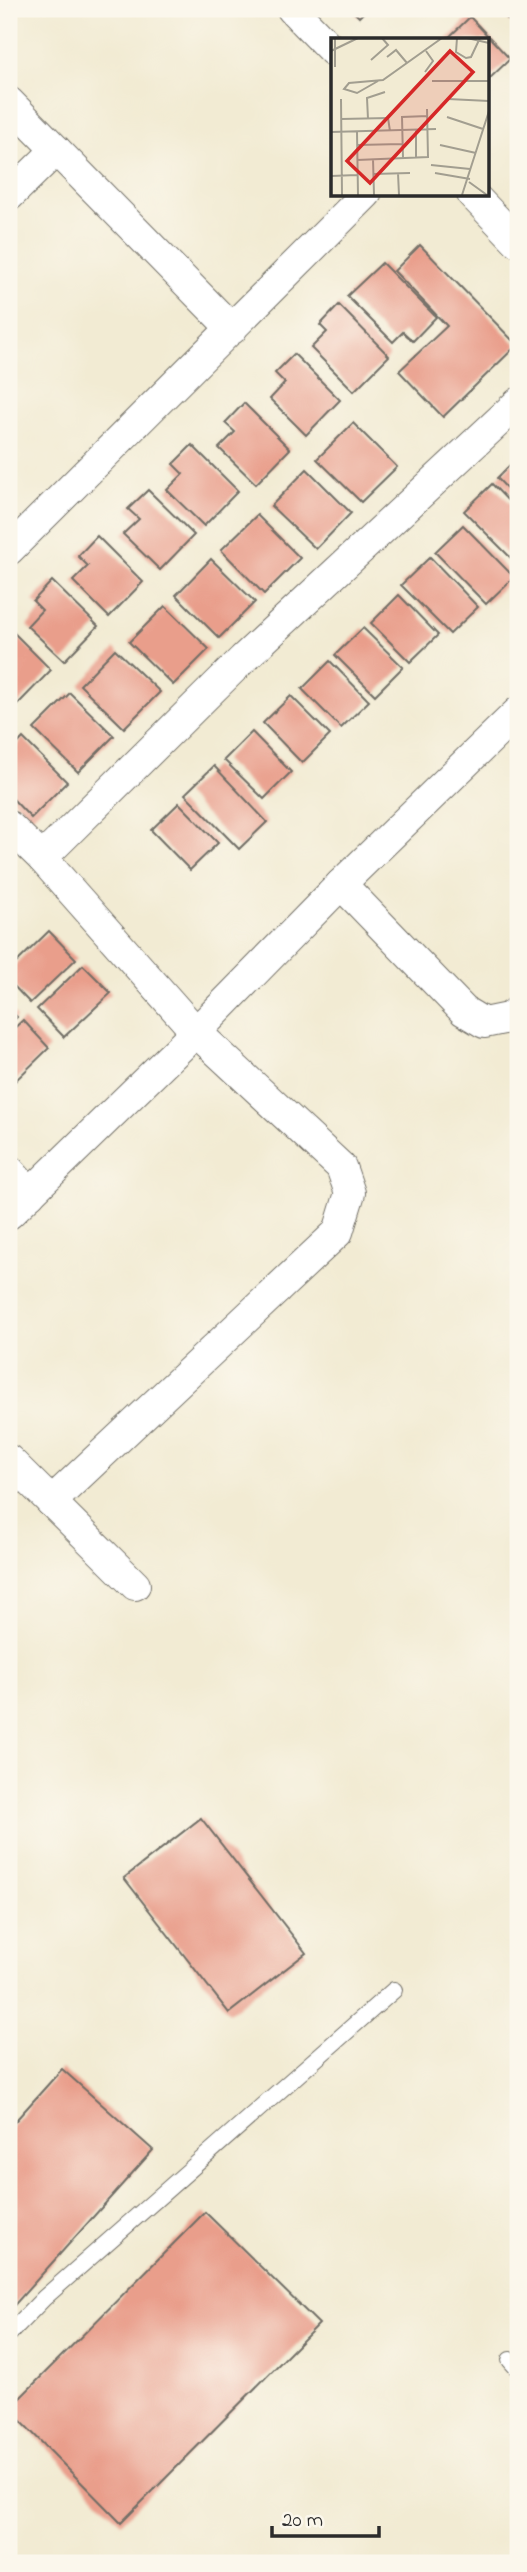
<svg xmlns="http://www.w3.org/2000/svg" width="527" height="2572" font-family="'Indie Flower',sans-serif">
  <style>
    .building { fill: #e99e8b }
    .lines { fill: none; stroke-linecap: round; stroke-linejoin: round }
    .service-casing { stroke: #716e66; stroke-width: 18 }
    .minor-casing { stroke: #716e66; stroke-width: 32 }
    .service { stroke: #fff; stroke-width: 16 }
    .minor { stroke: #fff; stroke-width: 30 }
    .inset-road { fill: none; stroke: #a29e90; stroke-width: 2 }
    .view { fill: #d62828; fill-opacity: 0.15; stroke: #d62828; stroke-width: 3.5 }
    .inset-edge { fill: none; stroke: #2b2b2b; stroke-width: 3.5 }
  </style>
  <rect width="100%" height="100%" fill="#fbf7ec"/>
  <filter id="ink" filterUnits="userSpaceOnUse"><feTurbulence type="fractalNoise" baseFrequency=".0143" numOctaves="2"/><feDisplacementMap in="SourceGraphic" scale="14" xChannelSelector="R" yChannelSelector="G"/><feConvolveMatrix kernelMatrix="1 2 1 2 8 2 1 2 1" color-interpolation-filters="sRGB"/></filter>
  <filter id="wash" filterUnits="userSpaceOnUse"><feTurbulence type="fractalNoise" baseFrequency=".00686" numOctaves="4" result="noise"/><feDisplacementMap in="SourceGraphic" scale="28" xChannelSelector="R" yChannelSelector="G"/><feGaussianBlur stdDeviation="1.57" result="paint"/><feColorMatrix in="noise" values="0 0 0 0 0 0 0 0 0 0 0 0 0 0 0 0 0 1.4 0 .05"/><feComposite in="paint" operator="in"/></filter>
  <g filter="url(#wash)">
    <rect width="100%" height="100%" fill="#f2ebd3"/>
    <g id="blocks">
      <!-- building -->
      <g class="building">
        <path d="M351,9h16l-8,8z"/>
        <path d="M498,9h20v18l-1,2z"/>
        <path d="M470,17l40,42 -23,22v-41h-41z"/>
        <path d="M420,245l97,100 -74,72 -44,-46 48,-45 -53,-55z"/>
        <path d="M382,263l54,54 -23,24 -10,-9 -10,10 -46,-46z"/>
        <path d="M339,305l50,51 -35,35 -43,-43 16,-16 -7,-7z"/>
        <path d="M294,354l46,46 -34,35 -36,-36 15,-16 -10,-10z"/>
        <path d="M244,403l46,46 -34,35 -37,-36 16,-16 -10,-9z"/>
        <path d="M353,423l44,44 -36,35 -44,-43z"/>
        <path d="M192,445l46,46 -34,35 -37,-36 16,-16 -10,-10z"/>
        <path d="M518,457v43l-21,-22z"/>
        <path d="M307,469l44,44 -35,36 -45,-43z"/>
        <path d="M492,484l26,27v50l-2,2 -52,-52z"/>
        <path d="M148,490l46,45 -34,35 -37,-36 16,-15 -11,-10z"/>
        <path d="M257,515l43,43 -36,36 -43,-44z"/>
        <path d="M463,525l51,52 -28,27 -51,-52z"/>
        <path d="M97,536l46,46 -34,35 -36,-36 15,-15 -10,-10z"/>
        <path d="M430,557l48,50 -28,27 -49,-49z"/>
        <path d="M211,559l44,43 -36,36 -43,-43z"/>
        <path d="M52,581l46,45 -34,35 -37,-35 15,-16 -9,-9z"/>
        <path d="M399,595l39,40 -28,27 -39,-39z"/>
        <path d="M165,606l44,43 -36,36 -44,-43z"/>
        <path d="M9,628l42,42 -34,35 -8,-8z"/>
        <path d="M363,628l40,39 -28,28 -40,-40z"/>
        <path d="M115,649l45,43 -36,36 -44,-43z"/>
        <path d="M330,661l39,40 -28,27 -39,-39z"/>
        <path d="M70,693l44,43 -36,36 -44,-43z"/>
        <path d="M291,696l39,39 -28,28 -39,-40z"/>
        <path d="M252,732l39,40 -27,27 -40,-39z"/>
        <path d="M23,738l44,44 -36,36 -22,-23v-42z"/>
        <path d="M214,766l53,56 -28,27 -54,-55z"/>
        <path d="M179,803l39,40 -28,27 -39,-40z"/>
        <path d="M49,931l27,28 -46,44 -21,-22v-11z"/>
        <path d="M83,965l28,28 -47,44 -27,-28z"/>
        <path d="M9,1009l8,8 -8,8z"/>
        <path d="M23,1020l26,28 -40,39v-54z"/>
        <path d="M201,1818l105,135 -77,60 -105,-135z"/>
        <path d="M62,2069l91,81 -144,161v-183z"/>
        <path d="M205,2212l114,112 -198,199 -112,-114z"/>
      </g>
    </g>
  </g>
  <g filter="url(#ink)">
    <use href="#blocks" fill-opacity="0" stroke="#716e66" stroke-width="2"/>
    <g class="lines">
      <!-- service casing -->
      <g class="service-casing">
        <g id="service">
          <path d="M9,2334l35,-36 350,-308"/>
          <path d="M510,2360l8,9"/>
        </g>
      </g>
      <!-- minor casing -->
      <g class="minor-casing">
        <g id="minor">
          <path d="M292,9l41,42"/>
          <path d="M9,102l223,227"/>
          <path d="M472,194l46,48"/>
          <path d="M9,196l47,-46"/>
          <path d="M9,550l357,-356"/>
          <path d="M9,826l33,32 154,174 145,135 9,26 -12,39 -287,270"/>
          <path d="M42,858l201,-199 275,-256"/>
          <path d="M341,884l123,127 20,12 24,-5 10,-7"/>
          <path d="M9,1170l21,24"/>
          <path d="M9,1214l187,-182 145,-148 177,-172"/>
          <path d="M9,1460l126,125"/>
        </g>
      </g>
      <!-- service -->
      <use href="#service" class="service"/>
      <!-- minor -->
      <use href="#minor" class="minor"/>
    </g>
  </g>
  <!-- overview -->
  <g transform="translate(331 38)">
    <rect width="158" height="158" fill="#f2ebd3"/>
    <path class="inset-road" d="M4,0v29M126,0l-1,14 10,6 5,-1 9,-19M136,0l22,5M0,13l27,-13M56,19l9,-7 11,13M40,22l17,-15 -6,-7M94,34l8,-11 -7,-10M47,43l-21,12 -13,-4 5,-6 34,-3 59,-42M101,43h57M10,61l1,96M117,61l41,2M116,79l36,12M10,81l47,-1 2,13M37,81l-1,-21 18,-6M0,94l105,-3M26,94l1,63M26,107l45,-1M109,107l36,8M72,120l-1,-41 26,-1M85,120v-28M42,121l1,36M26,122l71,-3 -1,-48M100,127l39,4M67,135l1,22M104,135l35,6M42,136l37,-1M0,138l26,-1M138,144l18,13M131,157l27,-84"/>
    <path class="view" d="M119,13l23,21 -103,111 -23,-22z"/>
    <rect width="158" height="158" class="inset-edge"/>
  </g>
  <!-- margin -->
  <rect width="527" height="2572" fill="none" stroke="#fbf7ec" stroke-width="35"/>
  <!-- scale -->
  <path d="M272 2526v10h107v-10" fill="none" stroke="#2b2b2b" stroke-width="3.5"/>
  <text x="282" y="2526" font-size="21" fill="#2b2b2b" stroke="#fbf7ec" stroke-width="5" paint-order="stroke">20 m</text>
</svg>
